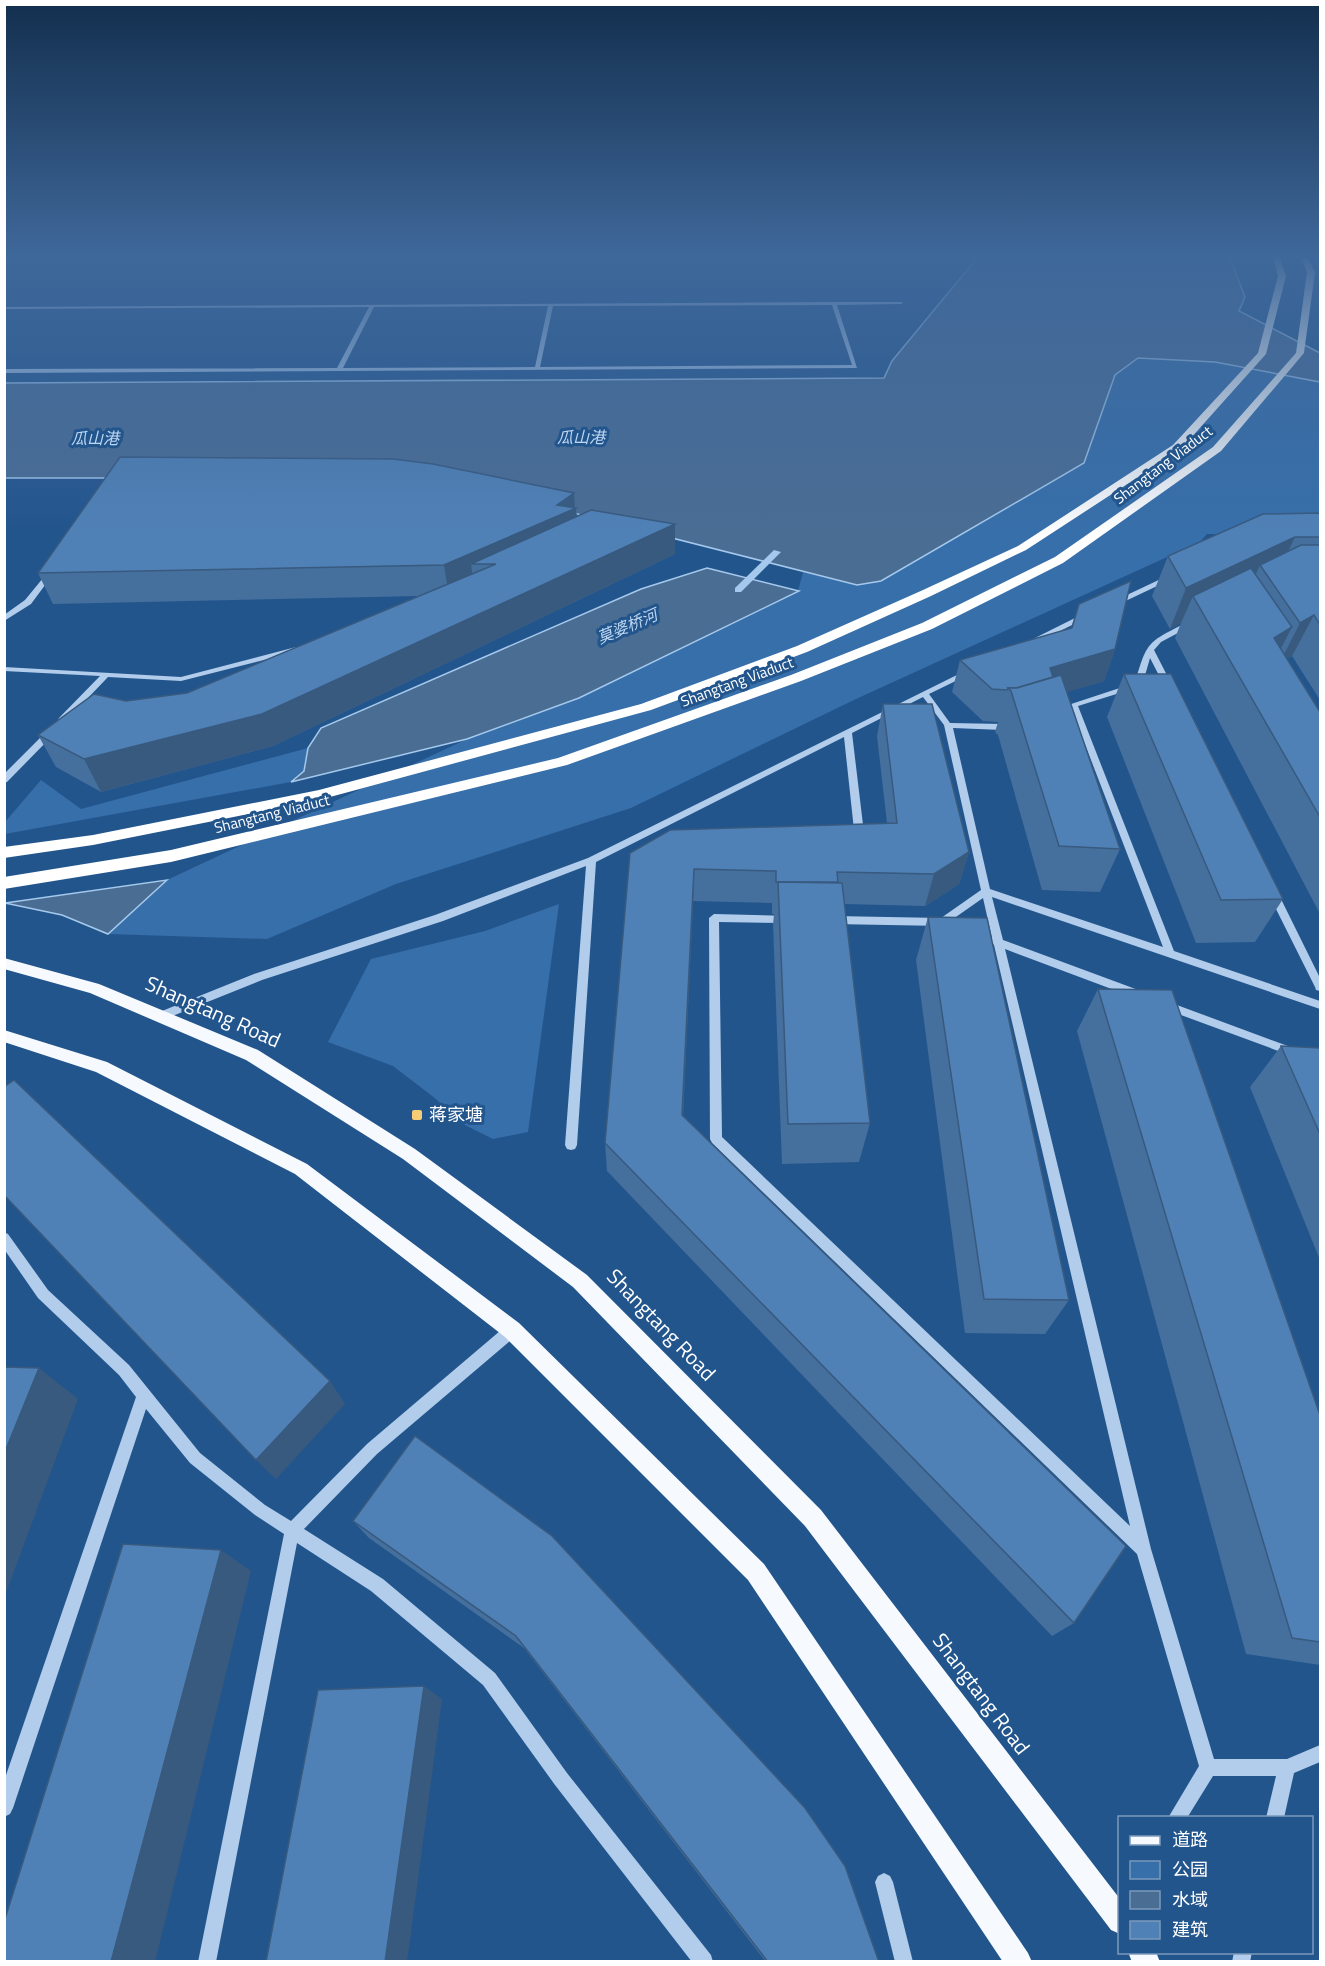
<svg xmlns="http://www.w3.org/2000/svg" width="1325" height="1966" font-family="'Titillium Web','Noto Sans SC',sans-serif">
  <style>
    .green { fill: #376faa }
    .water { fill: #4a6d94; stroke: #a5c9ec; stroke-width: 1.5 }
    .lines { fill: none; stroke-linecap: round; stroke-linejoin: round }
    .stream { fill: #a5c9ec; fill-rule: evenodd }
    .minor { fill: #b1cdeb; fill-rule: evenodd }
    .major { fill: #f6fafe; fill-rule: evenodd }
    .highway { fill: #fff; fill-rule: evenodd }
    .wall { fill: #456f9d }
    .shaded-wall { fill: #385a7f }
    .building { fill: #5081b6; stroke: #385a7f; stroke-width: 1.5 }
    .poi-dot { fill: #f7cc74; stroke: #23558d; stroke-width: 2 }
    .labels { text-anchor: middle; stroke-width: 6; stroke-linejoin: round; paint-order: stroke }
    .far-street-label { font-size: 15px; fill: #fff; stroke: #23558d }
    .far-water-label { font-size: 16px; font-style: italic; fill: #bdd7f2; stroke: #23558d }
    .poi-label { font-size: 18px; fill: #fff; stroke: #23558d; text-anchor: start }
    .near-street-label { font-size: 21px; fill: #fff; stroke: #23558d }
  </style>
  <rect width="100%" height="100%" fill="#23558d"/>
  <!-- green -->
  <g class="green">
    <path d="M1138,358l77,4 105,20v152h-113l-7,8 -344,157 -225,109 -235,76 -129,55 -159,-5 59,-54 300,-141 112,-41 219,-107 5,-19 54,13 24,-4 203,-118 31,-88z"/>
    <path d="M308,748l-4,23 -13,11 -286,52v-12l36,-42 40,29z"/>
    <path d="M559,904l-31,228 -35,7 -32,-16 -25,-24 -43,-33 -65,-24 43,-83 114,-28z"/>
  </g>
  <!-- water -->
  <g class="water">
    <path d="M977,258h253l15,39 -6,14 81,42v29l-105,-20 -77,-4 -23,17 -31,88 -203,118 -24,4 -378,-96 -356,-11h-118l-1,-95 880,-5 8,-17z"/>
    <path d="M707,568l92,23 -220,107 -112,41 -176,43 13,-11 4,-23 13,-20 320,-139z"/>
    <path d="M167,880l-59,54 -46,-19 -57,-12z"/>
  </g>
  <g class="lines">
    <!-- stream -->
    <path class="stream" d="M774,550l7,2 -40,40h-6v-4z"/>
    <!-- minor -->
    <g class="minor">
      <path d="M834,302h67l2,1 -2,1 -64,1 20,63 -853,5v-4l333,-1 32,-61 -365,2v-2zM832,305l20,60 -312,2 13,-61zM548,306l-13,61 -192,1 31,-61z"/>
      <path d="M48,572l6,1 -23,31 -27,17v-6l21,-15z"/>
      <path d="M1165,577l7,2 -55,26 -7,-2z"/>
      <path d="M1081,615l7,2 -52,26 -7,-2z"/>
      <path d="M1186,623l7,2 -32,17 -7,8 18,35 -1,2h-6l-15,-29 -8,28 -64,20 96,245 146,50v8l-328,-112 11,43 138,51 1,3 -1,3h-8l-128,-48 146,600 63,210h73l33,-14v17l-26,11 -10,45h-18l10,-42h-63l-26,42h-19l31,-52 -62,-212 -425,-411 -2,-4 -1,-221 5,-4 77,2 1,3 -5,4 -68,-1 3,215 408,389 -136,-581 -4,-4 2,-3 -9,-40 -40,28 -110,-2 -5,-4 5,-4 108,2 40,-28 -37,-165 -21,-28 -71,36 12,100 -2,2 -9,1 -5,-3 6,-3 -10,-93 -248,125 -19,283 -2,4 -4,1 -4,-1 -2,-4 21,-279 -143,55 -181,59 -97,39h-8l-1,-3 1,-3 97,-39 181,-59 153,-57 379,-188h3v4l-41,20 21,29 53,1 7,-2 4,3 -11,5 -50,-2 37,161 173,58 -92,-239 -11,3 -4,-2 79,-26c12,-42 13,-41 51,-60z"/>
      <path d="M296,647l4,2 -1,2 -118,30 -73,-4 -43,45 -3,1 -4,-3 1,-2 41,-42 -96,-5v-4l177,10z"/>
      <path d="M52,728l4,3 -1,2 -48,49 -3,1v-9l45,-45z"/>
      <path d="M1274,892l5,3 41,83v13l-4,-1 -1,-3 -46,-92z"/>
      <path d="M1166,1001l130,48 2,3 -2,3 -4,1 -130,-48 -1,-3 1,-3z"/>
      <path d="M4,1232l4,2 40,56 81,75 71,88 65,52 26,16 76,-77 140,-119 5,-2 5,2 2,5 -2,5 -140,119 -73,75 79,50 112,94 72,100 144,182 2,7h-21l-137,-177 -72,-100 -112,-94 -74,-48 -81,419h-18l86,-428 -29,-19 -65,-52 -44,-54 -133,399 -3,6 -6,3v-36l132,-384 -17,-22 -81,-77 -34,-49z"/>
      <path d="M884,1873l6,3 3,6 20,80h-18l-20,-80 3,-6z"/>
      <path d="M1234,1952h18l-2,10h-18z"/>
    </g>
    <!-- major -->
    <g class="major">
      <path d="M4,958l95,26 159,66 157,99 172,126 234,235 299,389v35l-9,-4 -306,-404 -232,-239 -170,-128 -157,-99 -156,-67 -86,-24z"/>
      <path d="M4,1030l103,32 200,102 212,159 245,241 264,389 4,9h-29l-255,-382 -243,-243 -210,-163 -199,-102 -92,-30z"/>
      <path d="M1128,1952h28l4,10h-28z"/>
    </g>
    <!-- highway -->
    <g class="highway">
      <path d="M1273,258h7l6,18 -20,78 -85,95 -155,101 -95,46 -124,56 -156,58 -332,90 -226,45 -89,13v-11l89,-12 226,-45 322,-86 156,-58 126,-56 95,-44 155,-101 85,-92 20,-77z"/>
      <path d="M1301,258h7l7,14 -11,81 -83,98 -158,112 -131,66 -131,52 -234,84 -396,97 -167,27v-12l167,-27 387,-92 233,-83 131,-52 133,-66 158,-110 83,-94 11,-81z"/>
    </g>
  </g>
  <!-- wall -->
  <g class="wall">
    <path d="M574,493l1,15h1l1,9 98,37 -402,192 -172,46 -45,-25 -18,-32 88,-34 61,-8 231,-97 -365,8 -15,-31z"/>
    <path d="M1320,513v187l-28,-44 -5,3 33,53v202l-145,-276 6,-15 -11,6 -18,-33 16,-40z"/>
    <path d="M1079,604l36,45 -11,32 -38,11 54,157 -20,43 -58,-2 -44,-155 -3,-3 3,-10 -15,-1 -31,-29 8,-32 111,-32z"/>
    <path d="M1124,674l159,225 -28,43 -59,1 -89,-226z"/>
    <path d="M883,704l86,148 -10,32 -34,22 -81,-2 26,219 -11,39 -77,2 -9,-239 1,-11h-2v-11l-79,-2 -10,215 391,507 -22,13 -445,-465 -2,-28 25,-290 257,-30 -10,-87z"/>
    <path d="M928,917l141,383 -24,34 -80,-1 -49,-373z"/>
    <path d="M1098,989l222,426v250l-74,-11 -169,-623z"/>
    <path d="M1281,1046l39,2v212l-70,-173z"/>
    <path d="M415,1436l464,526h-113l-242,-314 -155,-110 -16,-17z"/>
  </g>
  <!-- shaded-wall -->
  <g class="shaded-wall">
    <path d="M574,493l1,16 1,-1 2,30 -82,26h-25l3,21 -25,11 -5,-31 113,-60z"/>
    <path d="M675,524v30l-402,192 -172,46 -17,-33z"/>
    <path d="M1295,537l-19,40 -16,-12 -12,26 -55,5 -12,27 -11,6 16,-41z"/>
    <path d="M1314,615l-22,41 -13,8 21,-41z"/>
    <path d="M1292,627l-22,43 4,-32z"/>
    <path d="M1115,649l-11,32 -57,17 3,-30z"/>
    <path d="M969,852l-10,32 -34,22 9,-32z"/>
    <path d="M694,869l-1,32 -12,243 1,-29z"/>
    <path d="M39,1368l39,31 -74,199v-144z"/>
    <path d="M330,1381l15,23 -69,75 -20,-19z"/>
    <path d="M221,1550l30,21 -96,391h-44z"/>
    <path d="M424,1686l18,13 -35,263h-22z"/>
  </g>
  <!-- building -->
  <g class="building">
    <path d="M120,457l273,2 40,5 141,29 -17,12 19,3 -132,57 -406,8z"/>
    <path d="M591,510l84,14 -413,190 -178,45 -46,-24 56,-41 32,7 61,-8 309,-129h-25z"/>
    <path d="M1320,513v24h-25l-109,51 -18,-32 95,-42z"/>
    <path d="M1301,545h19v80l-6,-10 -14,8 -40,-58z"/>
    <path d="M1251,568l41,59 -18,11 46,74v105l-127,-221z"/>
    <path d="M1131,581l-16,68 -65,19 3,9 -37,11h-8l-1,2 -15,-1 -32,-29 112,-32 7,-24z"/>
    <path d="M1124,674h47l112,225 -62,1z"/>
    <path d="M1061,675l59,174 -61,-3 -48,-155 -3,-3h9z"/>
    <path d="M883,704h49l37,148 -35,22 -97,-2 1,10h-62v-11l-82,-2 -12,246 444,431 -52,77 -469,-480 25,-290 40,-23 227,-7z"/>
    <path d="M778,882l64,1 28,240 -82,1z"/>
    <path d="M928,917l59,1 82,382 -85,-1z"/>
    <path d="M1098,989l74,1 148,425v227l-28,-4z"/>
    <path d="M1281,1046l39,2v86z"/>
    <path d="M14,1080l316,301 -74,79 -252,-265v-108z"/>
    <path d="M4,1367l35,1 -35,86z"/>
    <path d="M415,1436l137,100 253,272 40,58 34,96h-111l-252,-326 -163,-115z"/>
    <path d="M123,1544l98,6 -110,412h-107v-40z"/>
    <path d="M424,1686l-39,276h-119l52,-272z"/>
  </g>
  <!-- sky -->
  <linearGradient id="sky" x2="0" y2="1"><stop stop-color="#132f4e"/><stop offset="0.48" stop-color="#3f689a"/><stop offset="1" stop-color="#3f689a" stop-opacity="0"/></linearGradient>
  <rect width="1325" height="533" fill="url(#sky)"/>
  <!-- markers -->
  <rect class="poi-dot" x="411" y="1109" width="12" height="12" rx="3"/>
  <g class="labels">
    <!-- far-street labels -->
    <g class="far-street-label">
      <text transform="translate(1163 465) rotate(-37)" y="5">Shangtang Viaduct</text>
      <text transform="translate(737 682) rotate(-20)" y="5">Shangtang Viaduct</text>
      <text transform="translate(272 814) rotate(-14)" y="5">Shangtang Viaduct</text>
    </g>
    <!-- far-water labels -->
    <g class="far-water-label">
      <text x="581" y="443">瓜山港</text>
      <text x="95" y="444">瓜山港</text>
      <text transform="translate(627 626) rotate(-23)" y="6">莫婆桥河</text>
    </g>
    <!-- poi labels -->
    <g class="poi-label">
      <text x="429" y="1121">蒋家塘</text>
    </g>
    <!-- near-street labels -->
    <g class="near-street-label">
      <text transform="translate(213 1012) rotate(24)" y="7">Shangtang Road</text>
      <text transform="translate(661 1325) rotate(46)" y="7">Shangtang Road</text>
      <text transform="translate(981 1694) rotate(53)" y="7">Shangtang Road</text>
    </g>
  </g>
  <!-- border -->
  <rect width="1325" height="1966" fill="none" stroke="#ffffff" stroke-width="12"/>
  <!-- legend -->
  <rect x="1118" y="1816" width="195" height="138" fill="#23558d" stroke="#7b99bb" stroke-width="1.5"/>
  <rect x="1130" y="1836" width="30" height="9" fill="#f6fafe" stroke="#7b99bb" stroke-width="1.5"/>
  <text x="1172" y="1846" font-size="18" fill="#ffffff">道路</text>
  <rect x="1130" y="1861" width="30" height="18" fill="#376faa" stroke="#7b99bb" stroke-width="1.5"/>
  <text x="1172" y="1876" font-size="18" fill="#ffffff">公园</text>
  <rect x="1130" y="1891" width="30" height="18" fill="#4a6d94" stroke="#7b99bb" stroke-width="1.5"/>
  <text x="1172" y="1906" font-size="18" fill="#ffffff">水域</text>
  <rect x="1130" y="1921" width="30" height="18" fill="#5081b6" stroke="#7b99bb" stroke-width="1.5"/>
  <text x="1172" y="1936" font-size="18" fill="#ffffff">建筑</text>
</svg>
